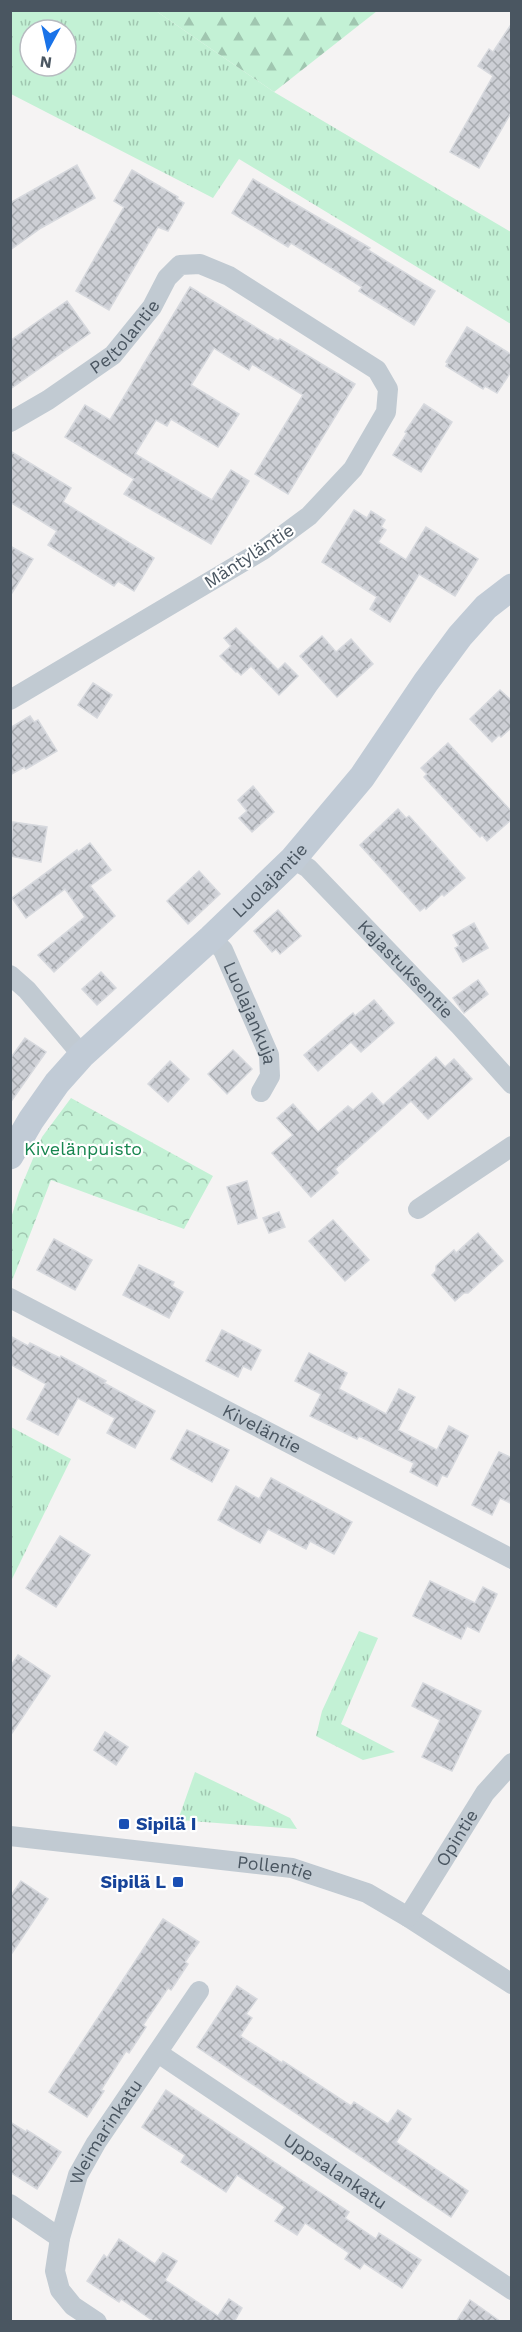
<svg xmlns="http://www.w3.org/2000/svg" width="522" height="2332" font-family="'Work Sans',sans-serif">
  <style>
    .grass { fill: url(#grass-tufts); fill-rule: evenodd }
    .forest { fill: url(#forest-firs) }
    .park { fill: url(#park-crowns) }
    .building { fill: url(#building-cross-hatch); stroke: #d7d9de; stroke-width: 1.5 }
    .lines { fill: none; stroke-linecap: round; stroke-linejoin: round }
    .minor { stroke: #c1cad2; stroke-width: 20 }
    .secondary { stroke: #c1cbd6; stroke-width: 27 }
    .transit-dot { fill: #1a4fb4; stroke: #fff; stroke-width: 2 }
    .labels { text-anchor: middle; stroke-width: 4.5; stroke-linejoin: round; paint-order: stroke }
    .street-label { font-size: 18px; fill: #4a5661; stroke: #fff }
    .park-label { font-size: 18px; fill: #17864f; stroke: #fff }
    .transit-label { font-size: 18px; font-weight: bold; fill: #164399; stroke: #fff; text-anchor: start }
  </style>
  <defs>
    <pattern id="grass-tufts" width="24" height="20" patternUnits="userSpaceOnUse" patternTransform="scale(1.5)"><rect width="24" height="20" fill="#c3f1d5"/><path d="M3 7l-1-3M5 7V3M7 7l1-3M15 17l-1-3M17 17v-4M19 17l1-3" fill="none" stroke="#a0c6b0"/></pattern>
    <pattern id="forest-firs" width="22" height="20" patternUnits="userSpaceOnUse" patternTransform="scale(1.5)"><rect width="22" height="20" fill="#c3f1d5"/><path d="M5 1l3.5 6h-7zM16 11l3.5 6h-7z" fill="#a0c6b0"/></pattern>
    <pattern id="park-crowns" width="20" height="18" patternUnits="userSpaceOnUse" patternTransform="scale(1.5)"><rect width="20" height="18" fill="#c3f1d5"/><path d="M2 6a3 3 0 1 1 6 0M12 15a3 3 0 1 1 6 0" fill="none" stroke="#a0c6b0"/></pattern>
    <pattern id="building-cross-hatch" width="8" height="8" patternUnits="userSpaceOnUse" patternTransform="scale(1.5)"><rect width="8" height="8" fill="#cdcfd5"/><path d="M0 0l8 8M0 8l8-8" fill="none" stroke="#a8abb0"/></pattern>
  </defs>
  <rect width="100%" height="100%" fill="#f5f3f3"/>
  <!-- grass -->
  <g class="grass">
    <path d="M10,11h146l118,81 237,140v92l-272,-165 -26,39 -202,-104zM30,30h36v36h-36z"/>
    <path d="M11,1427l60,32 -60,122z"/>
    <path d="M359,1631l19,7 -37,86 54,28 -32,8 -47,-24 6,-25z"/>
    <path d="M195,1772l95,46 7,11 -119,-9z"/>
  </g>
  <!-- forest -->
  <path class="forest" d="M156,11h221l-103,81z"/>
  <!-- park -->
  <path class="park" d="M71,1098l142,78 -29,53 -133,-49 -39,101 -1,-63 8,-26 23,-55z"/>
  <!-- building -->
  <g class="building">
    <path d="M512,23v88l-33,57 -29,-16 43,-76 -15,-10 11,-17 4,3z"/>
    <path d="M77,165l18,33 -54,30 -31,22v-47z"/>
    <path d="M132,170l46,27 -1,2 7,4 -16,28 -10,-4 -49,83 -33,-19 48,-84 -10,-6z"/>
    <path d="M253,179l117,69 -2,2 67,41 -21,34 -55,-34 3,-4 -71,-44 -3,4 -56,-34z"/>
    <path d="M190,287l88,54 2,-2 75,45 -67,110 -33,-20 48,-79 -51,-31 -3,6 -35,-22 -23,37 48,29 -21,33 -47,-28 -4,7 -11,-6 -21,34 77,46 19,-30 18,11 -38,63 -87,-50 10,-15 -69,-42 20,-32 25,15z"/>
    <path d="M67,301l23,32 -80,56v-48z"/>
    <path d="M467,327l45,28v15l-15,23 -12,-7 -2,3 -37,-23 2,-3 -2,-1z"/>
    <path d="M424,404l28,18 -31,50 -28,-17 14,-22 -2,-1z"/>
    <path d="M10,451l61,37 -8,14 91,56 -20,33 -16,-10 -4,5 -66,-41 9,-14 -47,-29z"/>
    <path d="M354,510l13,8 4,-7 14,9 -4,7 5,3 -8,12 28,18 20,-33 52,32 -23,37 -36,-22 -29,48 -20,-13 7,-12 -55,-35z"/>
    <path d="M10,546l23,13 -23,37z"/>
    <path d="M236,628l42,42 7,-7 13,13 -19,19 -28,-29 -10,9 -4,-4 -1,1 -16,-16 11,-10 -7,-8z"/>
    <path d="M322,636l14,16 15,-13 22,25 -36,33 -37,-41z"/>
    <path d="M93,683l19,12 -15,23 -19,-13z"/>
    <path d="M500,690l12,11v26l-11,10 -2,-2 -7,7 -22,-23z"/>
    <path d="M30,716l4,6 4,-2 19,31 -31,18 -2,-2 -14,8v-47z"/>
    <path d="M448,743l64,69v7l-25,22 -5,-6 -2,2 -56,-60 3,-3 -6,-6z"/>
    <path d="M253,786l21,26 -22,20 -13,-14 8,-7 -9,-11z"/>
    <path d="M398,809l8,9 3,-2 56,62 -21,18 -2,-2 -16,15 -1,-2 -5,4 -60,-66z"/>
    <path d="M13,822l34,5 -6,35 -31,-6z"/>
    <path d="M90,843l21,27 -21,16 25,30 -61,56 -16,-17 47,-38 -20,-28 -39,29 -14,-20 65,-48 1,2z"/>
    <path d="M199,871l21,23 -32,30 -21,-23z"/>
    <path d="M278,910l23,26 -21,18 -4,-5 -4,3 -18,-21z"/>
    <path d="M474,923l14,25 -25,14 -8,-14 4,-2 -6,-11z"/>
    <path d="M101,972l15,16 -19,17 -15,-16z"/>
    <path d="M478,980l10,14 -24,19 -11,-15z"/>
    <path d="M374,1000l20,23 -33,29 -10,-10 -33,29 -14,-16 49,-42 2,3z"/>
    <path d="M25,1038l21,14 -36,51v-44z"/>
    <path d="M233,1050l19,19 -25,25 -19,-20z"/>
    <path d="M436,1057l9,10 9,-8 18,20 -44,40 -17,-18 -76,68 3,4 -27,24 -39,-44 21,-18 -16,-17 16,-14 25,28 30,-26 5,4 19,-17 11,12z"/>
    <path d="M170,1061l19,18 -21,23 -20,-18z"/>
    <path d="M247,1181l10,37 -19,6 -11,-37z"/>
    <path d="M279,1212l6,15 -16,6 -6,-15z"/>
    <path d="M333,1220l36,40 -24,21 -36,-40z"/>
    <path d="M478,1233l25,28 -35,32h-4l-9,8 -23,-26 4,-4v-5l18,-16 2,3z"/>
    <path d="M54,1239l38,21 -17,30 -38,-20z"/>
    <path d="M139,1265l35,17 -2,4 11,6 -14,26 -46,-23z"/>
    <path d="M222,1330l39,20 -10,20 -8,-4 -5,11 -32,-16z"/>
    <path d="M10,1336l18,10 2,-3 30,15 1,-2 45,25 -2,2 51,28 -20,37 -28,-15 8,-15 -37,-20 -20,37 -31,-16 19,-35 -36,-20z"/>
    <path d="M309,1353l38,20 -8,16 47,25 13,-25 16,8 -17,33 39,20 12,-24 19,10 -21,41 -5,-2 -5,11 -27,-14 4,-9 -55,-27 -2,3 -47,-23 11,-22 -26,-13z"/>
    <path d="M187,1430l42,20 -17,32 -41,-23z"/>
    <path d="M499,1452l13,6v46l-12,-6 -8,17 -20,-10z"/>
    <path d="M271,1478l81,44 -18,32 -24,-13 -4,8 -38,-20 -8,14 -42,-23 18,-34 23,13z"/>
    <path d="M60,1536l30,19 -34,52 -30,-19z"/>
    <path d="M430,1581l45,22 8,-16 14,7 -18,38 -12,-6 -6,13 -48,-23z"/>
    <path d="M18,1655l32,21 -40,60v-69z"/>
    <path d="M423,1683l58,28 -29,60 -30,-14 18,-37 -28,-14z"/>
    <path d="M105,1732l23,15 -12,18 -22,-15z"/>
    <path d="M21,1881l27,18 -38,57v-59z"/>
    <path d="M163,1919l36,23 -14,20 3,2 -17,26 -3,-2 -25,37 3,2 -17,26 -3,-2 -25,39 3,1 -17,26 -38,-25z"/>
    <path d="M237,1986l20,13 -11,15 6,4 -12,18 42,27 1,-2 68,45 3,-4 34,22 10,-14 13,9 -15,23 72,49 -17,26 -254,-170z"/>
    <path d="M166,2090l183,122 -4,6 31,21 3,-6 42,27 -19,28 -38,-25 -4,6 -15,-10 4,-6 -44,-30 -8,12 -22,-14 10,-14 -48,-32 -11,17 -45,-30 4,-7 -43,-28z"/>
    <path d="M10,2122l16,10 1,-2 34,22 -24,37 -27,-17z"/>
    <path d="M119,2239l36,25 8,-11 14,8 -12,19 53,36 11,-17 13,9 -8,14h-79l-34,-23 -2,3 -32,-21 17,-26 3,3z"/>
    <path d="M470,2300l31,22h-45z"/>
  </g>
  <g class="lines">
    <!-- minor -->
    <g class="minor">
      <path id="s1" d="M10,422l38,-22 65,-45 39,-48 15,-29 13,-13 20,-1 29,12 148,94 11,19 -2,23 -33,57 -44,47 -46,34 -253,150"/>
      <path id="s2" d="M293,859l15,9 152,158 52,58"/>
      <path id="s3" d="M211,938l12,12 46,105 1,21 -9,16"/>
      <path d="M10,975l17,15 55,65"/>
      <path d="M418,1209l94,-63"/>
      <path id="s4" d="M10,1298l502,261"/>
      <path id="s5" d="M10,1836l282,32 75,25 41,24 104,67"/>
      <path id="s6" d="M408,1917l77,-124 27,-30"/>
      <path id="s7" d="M158,2053l354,237"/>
      <path d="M10,2204l50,34"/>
      <path id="s8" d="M97,2322l-24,-16 -13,-16 -5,-19 5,-33 18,-63 18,-32 103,-152"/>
    </g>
    <!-- secondary -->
    <path class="secondary" id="s9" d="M10,1156l21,-36 26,-37 25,-28 129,-117 82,-79 69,-82 64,-95 34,-46 26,-29 26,-20"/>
  </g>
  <!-- markers -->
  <g class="transit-dot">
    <rect x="118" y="1818" width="12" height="12" rx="3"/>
    <rect x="172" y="1876" width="12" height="12" rx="3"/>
  </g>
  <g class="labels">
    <!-- street labels -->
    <g class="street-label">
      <text dy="6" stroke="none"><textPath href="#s1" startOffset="144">Peltolantie</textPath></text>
      <text transform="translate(249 556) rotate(-33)" y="6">Mäntyläntie</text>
      <text dy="6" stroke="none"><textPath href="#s9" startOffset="381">Luolajantie</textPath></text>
      <text dy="6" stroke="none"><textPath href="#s2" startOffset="158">Kajastuksentie</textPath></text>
      <text dy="6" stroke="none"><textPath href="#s3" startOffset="86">Luolajankuja</textPath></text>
      <text dy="6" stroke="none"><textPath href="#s4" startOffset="284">Kiveläntie</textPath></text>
      <text dy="6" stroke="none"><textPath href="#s6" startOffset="93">Opintie</textPath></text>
      <text dy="6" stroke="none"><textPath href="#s5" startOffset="267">Pollentie</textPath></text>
      <text dy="6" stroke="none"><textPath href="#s8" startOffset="219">Weimarinkatu</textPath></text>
      <text dy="6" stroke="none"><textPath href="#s7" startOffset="213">Uppsalankatu</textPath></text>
    </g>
    <!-- park labels -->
    <g class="park-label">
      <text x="83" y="1155">Kivelänpuisto</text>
    </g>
    <!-- transit labels -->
    <g class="transit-label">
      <text x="136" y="1830">Sipilä I</text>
      <text x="166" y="1888" text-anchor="end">Sipilä L</text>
    </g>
  </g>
  <!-- border -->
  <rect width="522" height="2332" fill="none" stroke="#4a5661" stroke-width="24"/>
  <!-- north arrow -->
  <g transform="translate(48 48) rotate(188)"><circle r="28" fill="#ffffff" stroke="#b7bbc0" stroke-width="1.5"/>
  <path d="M0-4.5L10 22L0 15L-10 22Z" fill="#1a73e8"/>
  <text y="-9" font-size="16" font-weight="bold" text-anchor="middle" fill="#4a5661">N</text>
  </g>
</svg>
